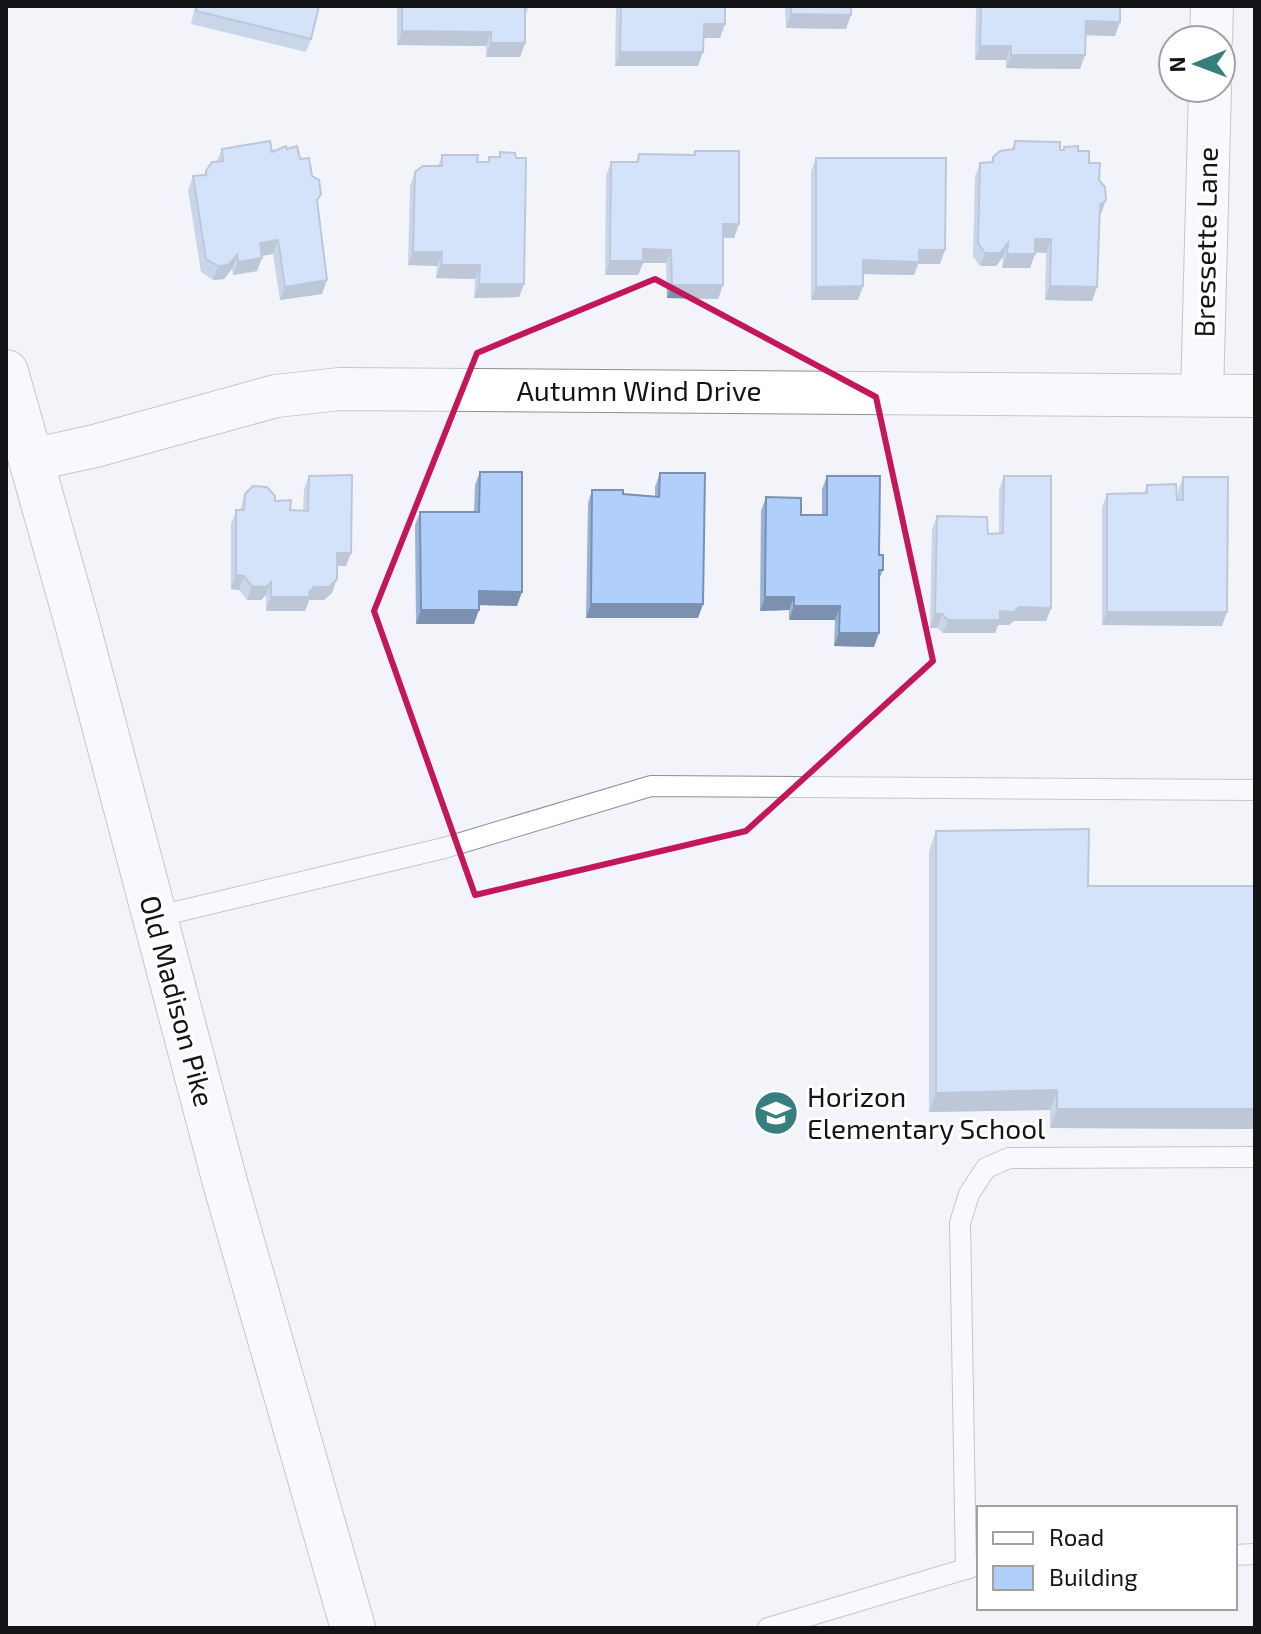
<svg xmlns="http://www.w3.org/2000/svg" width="1261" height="1634" font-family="'Exo 2',sans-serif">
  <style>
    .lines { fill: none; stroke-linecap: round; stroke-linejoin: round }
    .lane-casing { stroke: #8c8f93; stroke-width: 22 }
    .street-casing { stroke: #8c8f93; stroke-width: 44 }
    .secondary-casing { stroke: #8c8f93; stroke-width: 46 }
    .lane { stroke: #fff; stroke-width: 20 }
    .street { stroke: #fff; stroke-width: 42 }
    .secondary { stroke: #fff; stroke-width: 44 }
    .wall { fill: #98b2d8 }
    .shaded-wall { fill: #7c91b0 }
    .building { fill: #b1cffb; stroke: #7c91b0; stroke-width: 2 }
    .marked { fill: none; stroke: #c2185b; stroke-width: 6; stroke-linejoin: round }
    .labels { text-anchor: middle; stroke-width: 6; stroke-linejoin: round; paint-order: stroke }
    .street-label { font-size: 28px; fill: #131415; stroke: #fff }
    .poi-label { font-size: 28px; fill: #131415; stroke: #fff; text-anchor: start }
  </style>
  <rect width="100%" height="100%" fill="#f2f4f9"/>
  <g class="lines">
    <!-- lane casing -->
    <g class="lane-casing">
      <g id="lane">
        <path d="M155,917l289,-69 207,-62 604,4"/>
        <path d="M1235,1555l20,-1"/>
        <path d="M966,1569l-6,-346 9,-29 17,-26 23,-10 246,-1"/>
        <path d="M768,1628l211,-63"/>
      </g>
    </g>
    <!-- street casing -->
    <g class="street-casing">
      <g id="street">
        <path d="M1211,40l1,-34"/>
        <path d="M1202,395l8,-307"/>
        <path d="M31,460l64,-14 181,-50 64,-7 915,7"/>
      </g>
    </g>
    <!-- secondary casing -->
    <g class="secondary-casing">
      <path id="secondary" d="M6,372l71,251 149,563 127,442"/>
    </g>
    <!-- lane -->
    <use href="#lane" class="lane"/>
    <!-- street -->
    <use href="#street" class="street"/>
    <!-- secondary -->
    <use href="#secondary" class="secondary"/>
  </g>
  <!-- wall -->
  <g class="wall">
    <path d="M195,6h124l-8,33 -5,13 -115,-28z"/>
    <path d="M397,6h132l-4,10v27l-5,14h-34v-11l-89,-1z"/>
    <path d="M616,6h109l-5,32h-17l-5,28h-83z"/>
    <path d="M785,6h92l-1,2 -25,-1 -5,22 -60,-1z"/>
    <path d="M976,6h144l-5,30 -29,-1 -1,20 -5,14 -74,-1v-8h-31z"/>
    <path d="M1015,141l45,9h3l1,-3 14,4 11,12 10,17 7,20 -7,15 -2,72 -5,14 -47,-1 1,-47 -11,-1 -5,16h-28l1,-11 -7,9h-16l-7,-9 2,-81 5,-13 11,-1 2,-5 19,-8z"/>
    <path d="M222,149l50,3 15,-3 13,10 17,45 5,90 -42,6 -7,-46 -11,2 -5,15 -24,4 -1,-6 -8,10 -11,1 -12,-8 -13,-82 5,-14 11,-1 2,-4 11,-10z"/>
    <path d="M695,151l39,87h-11v47l-5,14 -51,-1 -1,-35h-23l-5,12h-33l1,-99 5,-14h25l3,-8 54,1z"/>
    <path d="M500,152l16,6 8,126 -5,13 -45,1 1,-19 -39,-1 1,-12 -29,-1 2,-79 5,-14 23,-6 4,-11 35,7h11l1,-5h10z"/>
    <path d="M816,158l124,106h-22l-4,11 -51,-1v12l-5,14h-47v-129z"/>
    <path d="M480,472l37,134 -38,-1 -5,19h-58l-1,-99 5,-13h54l1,-27z"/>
    <path d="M660,473l43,131 -5,14h-112l2,-115 4,-13 31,4 32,2v-9z"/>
    <path d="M309,476l37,90h-9l-5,27 -8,7h-15l-4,11h-39v-16l-5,5h-14l-8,-10 -8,-1v-65l5,-14h4l5,-16 30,7 15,9 13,1 1,-22z"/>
    <path d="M827,476l52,79 4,15 -4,10 -5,67 -40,-1 1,-26h-46v-10l-29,1 1,-100 5,-14 35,18h21v-26z"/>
    <path d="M1004,476l47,132 -5,13h-32l-5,4h-11l-3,8h-52l-6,-5h-7l2,-99 5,-13 51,18 11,-1v-43z"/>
    <path d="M1183,477l39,149 -120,-1v-118l5,-13 37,-1 3,-8 31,15v-9z"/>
    <path d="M936,831l152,55h167v243l-205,-1v-18l-121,2v-261z"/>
  </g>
  <!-- shaded-wall -->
  <g class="shaded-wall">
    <path d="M847,6h30l-1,2z"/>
    <path d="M791,14l60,1 -5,14 -60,-1z"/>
    <path d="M1086,21l34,1 -5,14 -34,-1z"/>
    <path d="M704,24h21l-5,14h-21z"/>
    <path d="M402,31l89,1 -5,14 -89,-1z"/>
    <path d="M491,43h34l-5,14h-34z"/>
    <path d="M980,46h31l-5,14h-31z"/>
    <path d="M620,52h83l-5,14h-83z"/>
    <path d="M1011,55h74l-5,14 -74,-1z"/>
    <path d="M1106,200l-5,14 -6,4 5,-13z"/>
    <path d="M723,224h16l-5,14 -16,-1z"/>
    <path d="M1035,239h16l-5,14 -16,-1z"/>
    <path d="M278,240l-5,14 -18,3 5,-14z"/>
    <path d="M1008,243l-5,14 -7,9h-16l5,-13z"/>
    <path d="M643,249l28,1 -5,13h-23l-5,12h-33l5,-14z"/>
    <path d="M919,250h26l-5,14h-22l-4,11 -56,-1 5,-14z"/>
    <path d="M413,252h29l-5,14 -29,-1z"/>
    <path d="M1007,254h28l-5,14h-28z"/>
    <path d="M237,255l-5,14 -8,10 -11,1 5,-14z"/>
    <path d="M262,258l-5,13 -24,4 5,-13z"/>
    <path d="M441,265h39l-5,14 -39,-1z"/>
    <path d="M327,280l-5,14 -42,6 5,-13z"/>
    <path d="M479,284h45l-5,13 -45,1z"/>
    <path d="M672,285h51l-5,14 -51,-1z"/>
    <path d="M863,286l-5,14h-47l5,-13z"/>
    <path d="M1050,286l47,1 -5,14 -47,-1z"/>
    <path d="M337,553h14l-5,13h-14z"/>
    <path d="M236,575l8,1 -5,14 -8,-1z"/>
    <path d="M337,579l-5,14 -8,7h-15l-4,11h-39l5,-14 38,-5 5,-5z"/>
    <path d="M271,582l-5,13 -5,5h-14l5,-14z"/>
    <path d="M479,591l43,1 -5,14 -43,-1z"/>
    <path d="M765,597h29l-5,13 -29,1z"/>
    <path d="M591,604h112l-5,14h-112z"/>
    <path d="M794,606h46l-5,14h-46z"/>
    <path d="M1019,607l32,1 -5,13h-32l-5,4h-11l-3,8h-52l5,-13z"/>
    <path d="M421,610h58l-5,14h-58z"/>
    <path d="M1107,612h120l-5,14 -120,-1z"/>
    <path d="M935,614h7l-5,14h-7z"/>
    <path d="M839,633h40l-5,14 -40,-1z"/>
    <path d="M1057,1090l-7,20 -121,2 7,-19z"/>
    <path d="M1057,1109h198v20l-205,-1z"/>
  </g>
  <!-- building -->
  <g class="building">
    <path d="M197,6h122l-8,33 -115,-28z"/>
    <path d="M402,6h127l-4,1v36h-34v-11l-89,-1z"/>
    <path d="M621,6h104v18h-21l-1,28h-83z"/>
    <path d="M791,6h60v9l-60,-1z"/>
    <path d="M981,6h139v16l-34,-1 -1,34h-74v-9h-31z"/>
    <path d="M270,141l2,11 14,-6 1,3 10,-3 3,13 9,-1 3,18 7,4 2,14 -4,6 10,80 -42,7 -7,-47 -18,3 2,15 -24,4 -1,-7 -9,10 -10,1 -12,-7 -13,-83 13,-1v-4l6,-9 11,-1 -1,-12z"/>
    <path d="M1015,141l45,1v8h4v-3l14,-1v5h11v12h11l-1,17 6,7 1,13 -6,5 -3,82 -47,-1 1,-47h-16v15h-28l1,-11 -8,10h-15l-7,-10 2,-80 13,-1v-5l7,-6 14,-2z"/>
    <path d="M695,151h44v73h-16v61h-51l-1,-35 -28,-1v12h-33l1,-99h27l1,-8 56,1z"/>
    <path d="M500,152l15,1 1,5h10l-2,126h-45l1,-19h-39l1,-13h-29l2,-80 8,-6h19v-11h36l-1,7h12v-5h11z"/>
    <path d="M816,158h130l-1,92h-26v12l-56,-2v26l-47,1z"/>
    <path d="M480,472h42v120l-43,-1v19h-58l-1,-98h59z"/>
    <path d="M660,473h45l-2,131h-112l1,-114h31v4l36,3z"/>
    <path d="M352,475l-1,78h-14v26l-8,8h-15l-5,5 1,5h-39v-15l-5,5 -14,-1 -8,-10 -8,-1v-65h8l1,-16 8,-8 14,1 8,9v5l16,-1 -1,10 18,1 1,-35z"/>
    <path d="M827,476h53l-1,79h4v15h-4v63h-40l1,-27h-46v-9h-29l1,-100 35,1v17h26z"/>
    <path d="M1004,476h47v132l-32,-1 -5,5 -14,-1v9h-52l-6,-6h-7l2,-98 50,1 1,17 15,-1z"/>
    <path d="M1183,477h45l-1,135h-120v-118l40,-1v-8l29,-1 1,16h6z"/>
    <path d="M1089,829l-1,57h167v223h-198v-19l-121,3v-262z"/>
  </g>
  <!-- marked area -->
  <path d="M0 0H1261V1634H0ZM655,279l221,118 57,264 -187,170 -271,64 -101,-284 103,-258z" fill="#f2f4f9" fill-opacity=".55" fill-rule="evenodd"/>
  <path class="marked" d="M655,279l221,118 57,264 -187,170 -271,64 -101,-284 103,-258z"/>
  <!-- icons -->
  <defs>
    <g id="school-disc" transform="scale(2.3)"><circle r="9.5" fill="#367f7e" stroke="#fff"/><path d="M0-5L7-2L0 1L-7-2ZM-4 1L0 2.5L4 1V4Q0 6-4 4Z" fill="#fff"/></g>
  </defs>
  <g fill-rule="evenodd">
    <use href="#school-disc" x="776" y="1113"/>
  </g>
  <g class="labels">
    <!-- street labels -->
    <g class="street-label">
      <text transform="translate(1206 242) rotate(-89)" y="10">Bressette Lane</text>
      <text x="639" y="401">Autumn Wind Drive</text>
      <text transform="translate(177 1001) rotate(75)" y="10">Old Madison Pike</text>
    </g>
    <!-- poi labels -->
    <g class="poi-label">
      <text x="807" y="1107">Horizon<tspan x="807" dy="32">Elementary School</tspan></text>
    </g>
  </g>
  <!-- border -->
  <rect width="1261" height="1634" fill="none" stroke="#131415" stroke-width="16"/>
  <!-- legend -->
  <rect x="977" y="1506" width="260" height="104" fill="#ffffff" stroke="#a1a1a1" stroke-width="2"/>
  <rect x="993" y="1532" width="40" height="12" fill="#ffffff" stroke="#a1a1a1" stroke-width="2"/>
  <text x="1049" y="1546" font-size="24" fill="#131415">Road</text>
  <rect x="993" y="1566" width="40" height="24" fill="#b1cffb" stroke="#a1a1a1" stroke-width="2"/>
  <text x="1049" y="1586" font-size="24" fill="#131415">Building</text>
  <!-- north arrow -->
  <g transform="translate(1197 64) rotate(269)"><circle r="38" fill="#ffffff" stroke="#a1a1a1" stroke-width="2"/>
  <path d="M0-6L14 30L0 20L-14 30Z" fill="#367f7e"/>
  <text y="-12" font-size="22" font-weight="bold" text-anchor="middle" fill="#131415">N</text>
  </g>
</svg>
